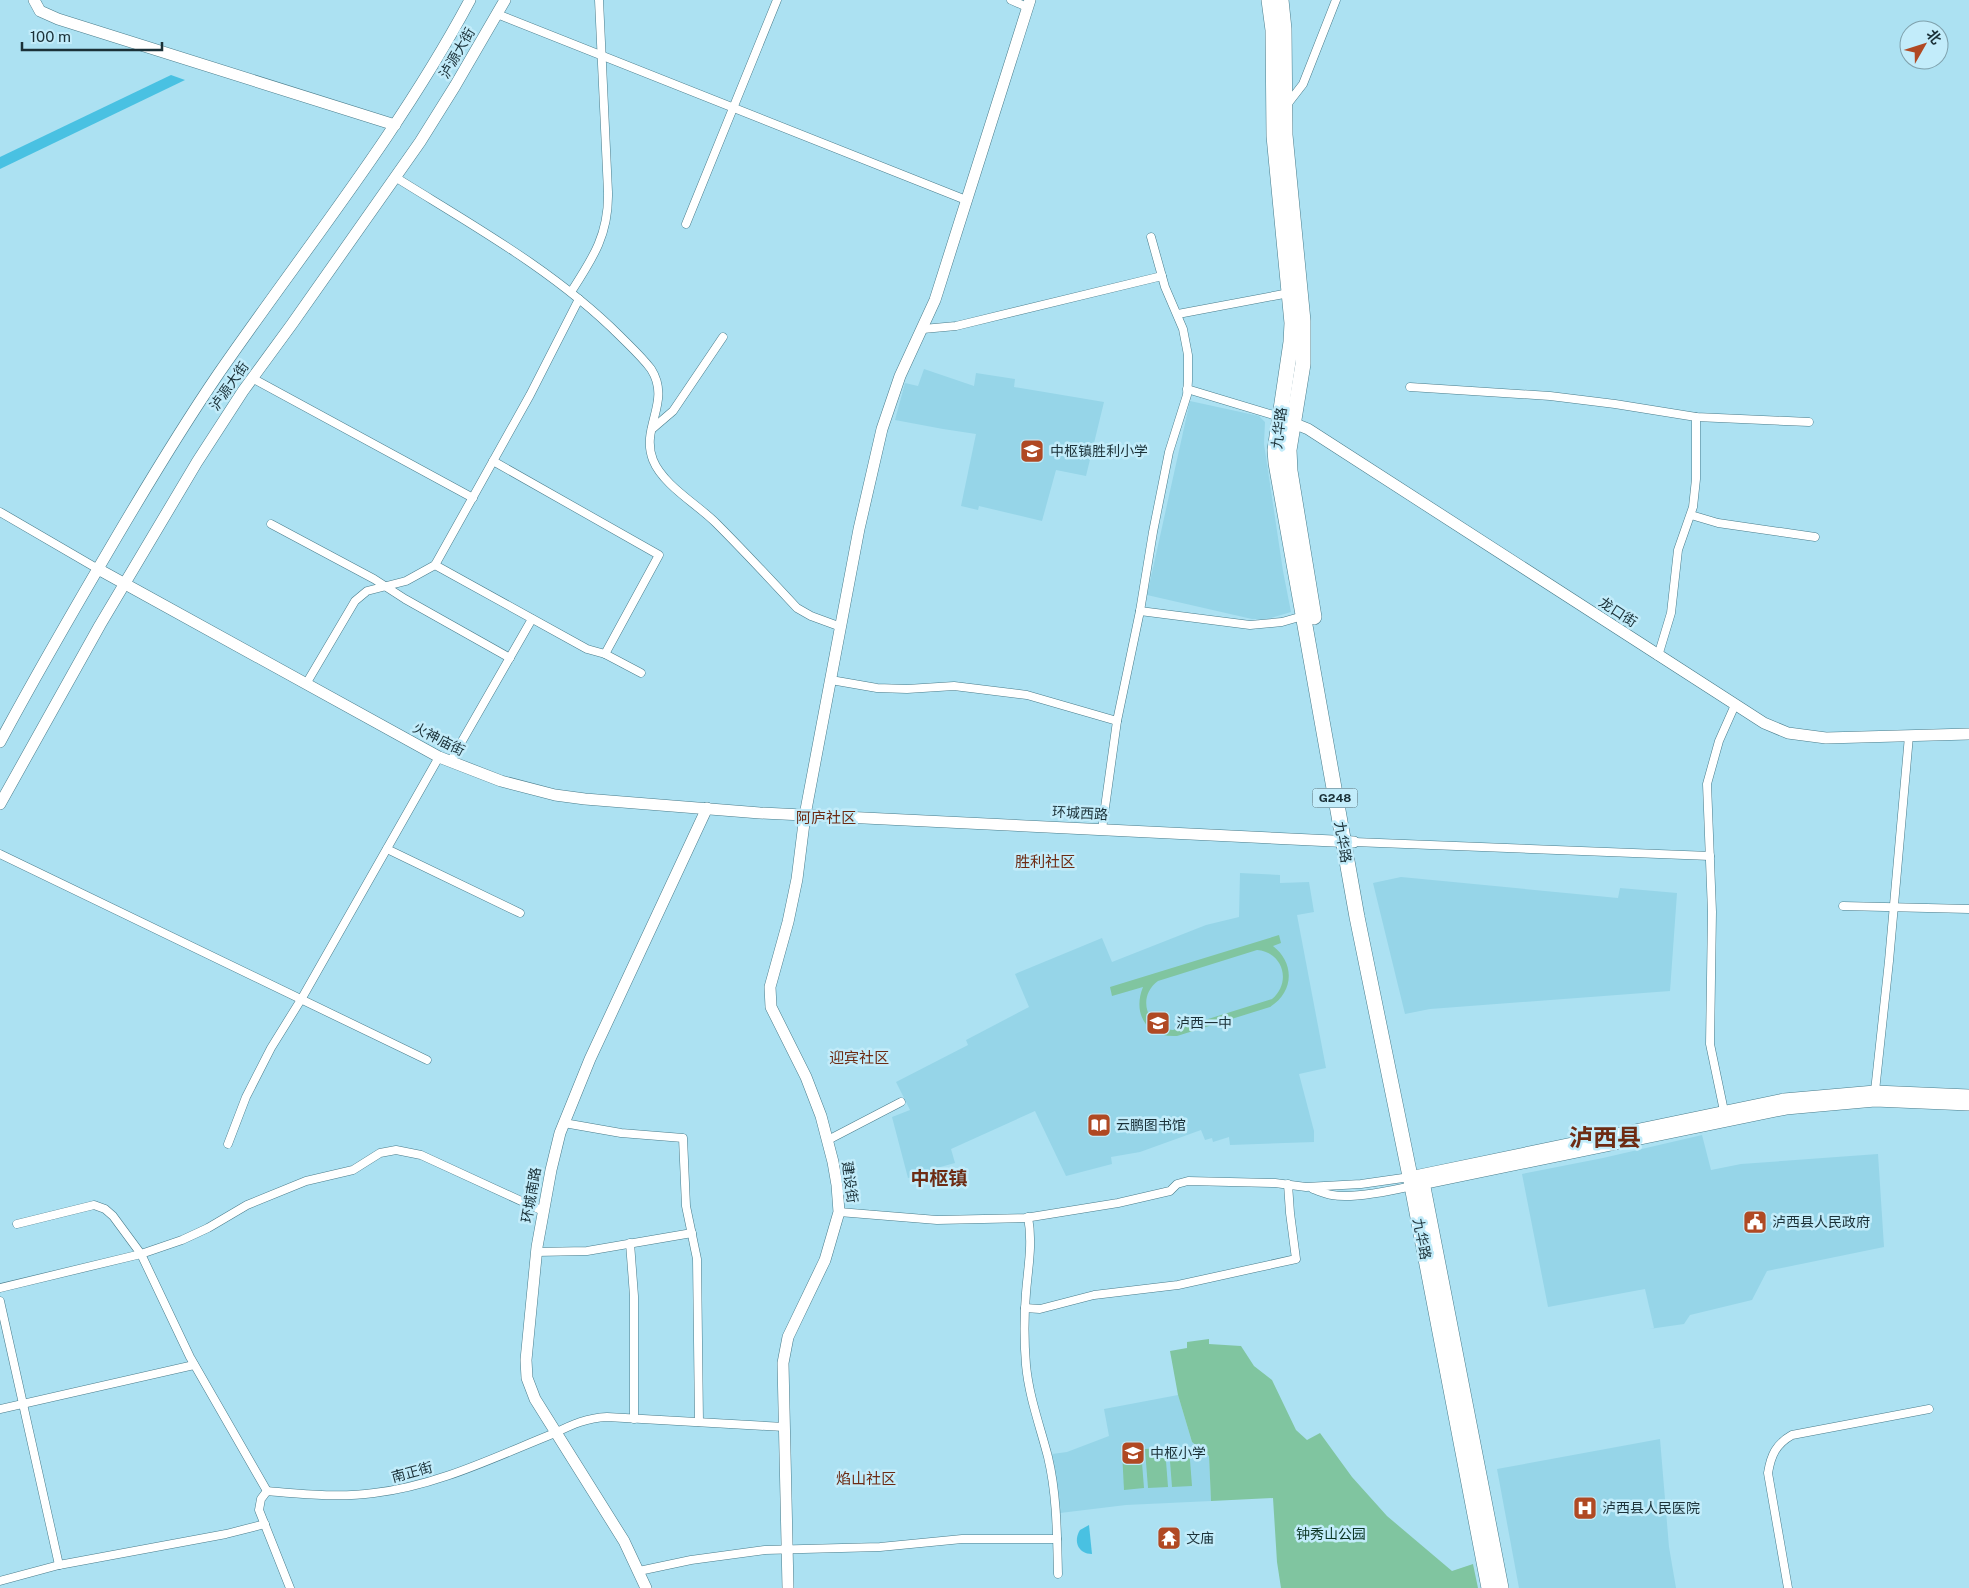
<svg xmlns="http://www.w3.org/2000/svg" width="1969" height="1588" font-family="'Public Sans','Noto Sans SC',sans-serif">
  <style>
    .built { fill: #96d5e8 }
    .green { fill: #80c5a0; fill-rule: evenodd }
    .water { fill: #49c1e2 }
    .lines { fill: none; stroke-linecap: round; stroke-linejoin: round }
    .street-casing { stroke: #497c8b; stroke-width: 9 }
    .secondary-casing { stroke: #497c8b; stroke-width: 12 }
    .highway-casing { stroke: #497c8b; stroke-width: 16 }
    .street { stroke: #fff; stroke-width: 8 }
    .secondary { stroke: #fff; stroke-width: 11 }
    .highway { stroke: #fff; stroke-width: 15 }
    .labels { text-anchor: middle; stroke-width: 5; stroke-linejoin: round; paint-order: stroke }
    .shield { fill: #c2ecfa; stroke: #4d6972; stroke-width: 1 }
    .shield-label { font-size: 12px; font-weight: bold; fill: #1b3138 }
    .street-label { font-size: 14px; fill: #1b3138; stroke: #c2ecfa }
    .poi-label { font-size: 14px; fill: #1b3138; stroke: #c2ecfa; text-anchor: start }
    .park-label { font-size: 14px; fill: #0c3623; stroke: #c2ecfa }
    .neighbourhood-label { font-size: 15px; fill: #6d2b13; stroke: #c2ecfa }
    .district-label { font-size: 19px; font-weight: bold; fill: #6d2b13; stroke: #c2ecfa }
    .town-label { font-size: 24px; font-weight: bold; fill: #6d2b13; stroke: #c2ecfa }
  </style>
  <rect width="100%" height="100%" fill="#ace1f2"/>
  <!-- built -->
  <g class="built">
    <path d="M924,369l50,17 2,-13 39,6 -1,8 90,15 -18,74 -30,-6 -14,51 -63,-15 -1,4 -17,-4 15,-72 -33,-5 -48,-9 10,-37 13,3z"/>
    <path d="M1190,401l69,15 6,6 -1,22 19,127 8,41 -24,7h-15l-105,-24z"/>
    <path d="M1240,873l40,2v8l29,-1 5,30 -17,3 29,153 -27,6 15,57v11l-84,3 -1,-8 -16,5 -1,-4 -7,2 -4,-10 -61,22 -29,5 1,7 -46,12 -31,-65 -84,38 4,14 -33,9v2l-14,4 -16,-61 18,-7 -14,-28 72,-37 -2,-5 63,-33 -14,-33 87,-36 10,24 94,-37 33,-8z"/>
    <path d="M1401,877l217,21 2,-10 57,5 -7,98 -240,18 -25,5 -32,-131z"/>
    <path d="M1702,1135l9,35 30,-6 137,-10 6,93 -117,24 -15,29 -62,15 -6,9 -35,5 5,-1 -9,-39 -97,18 -26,-133 81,-16z"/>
    <path d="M1178,1395l14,47 17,14 2,45 -85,4 -66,8 -8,-59 15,-2 42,-16 -5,-27z"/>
    <path d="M1660,1439l9,108 7,41h-157l-22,-119z"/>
  </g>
  <!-- green -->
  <g class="green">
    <path d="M1279,935l2,8 -8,3c22,17 21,46 -3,61l-93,29c-30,2 -45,-22 -34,-49l-31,9 -2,-9zM1257,950c26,2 35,32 15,49l-99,31c-26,-1 -37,-33 -15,-49z"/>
    <path d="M1209,1339v5l32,2 13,20 18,14 24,50 11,10 13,-7 32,44 35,39 65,55 21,-7 5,24h-197l-4,-26 -4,-64 -62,3 -2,-45 -17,-14 -14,-47 -8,-44 17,-3v-6z"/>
    <path d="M1189,1447l3,39 -20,1 -3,-39z"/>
    <path d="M1165,1448l3,39 -20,1 -3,-39z"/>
    <path d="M1141,1450l3,38 -20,2 -2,-39z"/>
  </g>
  <!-- water -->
  <g class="water">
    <path d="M171,75l14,5 -185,89v-12z"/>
    <path d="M1089,1525l3,29c-14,0 -19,-13 -12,-24z"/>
  </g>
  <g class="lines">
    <!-- street casing -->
    <g class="street-casing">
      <g id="street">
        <path d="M1011,0l16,7"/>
        <path d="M497,14l469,186"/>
        <path d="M1286,106l17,-22 33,-84"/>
        <path d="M395,177c77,48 160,94 225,159 10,10 22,21 31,33 21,33 -11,58 2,91 10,25 44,44 63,63 28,28 55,57 81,85l14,8 30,11"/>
        <path d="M686,224l91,-224"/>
        <path d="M571,292c22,-34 38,-58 37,-100l-9,-192"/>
        <path d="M1178,314l111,-21"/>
        <path d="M923,329l33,-3 206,-50"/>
        <path d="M252,378l221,120"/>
        <path d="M1410,387l140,9 65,8 81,13 113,5"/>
        <path d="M1187,389l93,28"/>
        <path d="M652,429l21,-18 50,-74"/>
        <path d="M493,461l166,94 -54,99"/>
        <path d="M0,512l98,57"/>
        <path d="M1691,515l27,8 97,14"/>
        <path d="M271,524l103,55 31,20 105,59"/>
        <path d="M435,565l152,84 18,5 36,19"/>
        <path d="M1140,611l110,14 32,-3 21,-6"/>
        <path d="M1658,656l13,-43 7,-63 15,-43 3,-28v-62"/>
        <path d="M831,680l46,8 30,1 47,-3 73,9 90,26"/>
        <path d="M306,684l49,-83 12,-10 39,-10 29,-16 95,-170 49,-96"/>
        <path d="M450,762l82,-143"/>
        <path d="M1102,829l15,-108 23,-110 13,-79 16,-80 18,-57 1,-14v-26l-5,-26 -18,-42 -14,-50"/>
        <path d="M1354,842l356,14"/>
        <path d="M387,849l133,64"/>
        <path d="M0,854l427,206"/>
        <path d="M1843,906l126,3"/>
        <path d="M1875,1091l14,-130 20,-225"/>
        <path d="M1724,1111l-14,-67 2,-132 -5,-128 12,-43 16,-36"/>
        <path d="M564,1123l57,10 62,5 3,68 11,53 2,163"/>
        <path d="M828,1140l73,-38"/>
        <path d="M228,1144l18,-47 25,-49 31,-50 137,-241"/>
        <path d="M1313,1189c6,2 12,5 19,6 21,4 58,-4 80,-9"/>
        <path d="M839,1212l98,8 88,-2 93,-15 52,-12 7,-7 11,-3 87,2 31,4 55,-3 49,-7"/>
        <path d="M1028,1217c5,26 0,50 -2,76 -2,24 -2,48 0,72 3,32 14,61 22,92 9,38 9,77 10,117"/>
        <path d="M17,1224l77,-19 11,4 8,7 28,38 49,103 77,134"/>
        <path d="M630,1243l4,53v123"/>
        <path d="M536,1252l51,-1 105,-18"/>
        <path d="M0,1288l141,-34 41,-14 26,-12 39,-23 59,-24 47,-11 27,-17 16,-3 25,5 122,56"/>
        <path d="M0,1301l59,264"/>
        <path d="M1025,1308l15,1 54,-14 84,-10 118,-26 -6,-46 -2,-29"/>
        <path d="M0,1409l194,-44"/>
        <path d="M267,1491c36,3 71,7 107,2 63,-7 123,-37 181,-60 18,-9 32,-15 52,-16l177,10"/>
        <path d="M267,1491l-6,8 -2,11 31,78"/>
        <path d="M639,1571l52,-11 74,-10 115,-3 82,-8h95"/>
        <path d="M0,1581l59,-16 167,-31 39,-10"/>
        <path d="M1788,1588l-20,-115c3,-18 8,-29 24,-38l137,-26"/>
      </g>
    </g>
    <!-- secondary casing -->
    <g class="secondary-casing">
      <g id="secondary">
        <path d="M34,0l6,11 18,8 337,106"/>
        <path d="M1288,421l20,8 456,294 24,10 38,5 143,-4"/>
        <path d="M98,569l341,188 62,24 54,14 30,4 175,14 594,29"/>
        <path d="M0,742c37,-69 76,-136 116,-204 33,-56 66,-111 103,-165 85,-123 180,-240 251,-373"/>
        <path d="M0,804l100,-179 97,-163 46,-71 49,-67 128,-182 35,-56 50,-86"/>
        <path d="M1410,1177l374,-78 91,-8 94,4"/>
        <path d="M1416,1185l370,-76 89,-8 94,4"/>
        <path d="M646,1588l-22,-47 -89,-142 -8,-21 -1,-18 11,-113 14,-77 9,-37 30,-74 117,-251"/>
        <path d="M788,1588l-5,-225 5,-26 37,-77 14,-48 -2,-27 -4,-23 -12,-46 -15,-39 -35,-70 -1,-20 18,-65 9,-43 8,-64 54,-286 23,-100 18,-53 35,-76 95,-300"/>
      </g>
    </g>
    <!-- highway casing -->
    <g class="highway-casing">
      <g id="highway">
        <path d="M1269,0l4,30 1,106 18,187 -1,19 -16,108 1,13 81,454 55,269 77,402"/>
        <path d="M1281,0l3,29 1,106 18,186v43l-14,86 1,21 24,146"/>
        <path d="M1422,1182l79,406"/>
      </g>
    </g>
    <!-- street -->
    <use href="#street" class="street"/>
    <!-- secondary -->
    <use href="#secondary" class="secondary"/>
    <!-- highway -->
    <use href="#highway" class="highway"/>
  </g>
  <!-- icons -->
  <defs>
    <g id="school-square" transform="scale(1.25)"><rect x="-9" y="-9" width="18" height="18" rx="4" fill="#b04923" stroke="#c2ecfa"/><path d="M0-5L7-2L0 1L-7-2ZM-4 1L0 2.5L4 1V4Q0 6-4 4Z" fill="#fff"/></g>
    <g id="library-square" transform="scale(1.25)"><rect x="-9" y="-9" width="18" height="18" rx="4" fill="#b04923" stroke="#c2ecfa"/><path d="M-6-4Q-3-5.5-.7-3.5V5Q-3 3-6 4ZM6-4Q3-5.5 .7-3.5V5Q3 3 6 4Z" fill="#fff"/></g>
    <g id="civic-square" transform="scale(1.25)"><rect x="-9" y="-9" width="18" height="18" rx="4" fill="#b04923" stroke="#c2ecfa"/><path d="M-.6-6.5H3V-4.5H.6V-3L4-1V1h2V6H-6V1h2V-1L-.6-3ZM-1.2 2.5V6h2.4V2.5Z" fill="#fff"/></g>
    <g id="hospital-square" transform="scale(1.25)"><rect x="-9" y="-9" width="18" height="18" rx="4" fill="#b04923" stroke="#c2ecfa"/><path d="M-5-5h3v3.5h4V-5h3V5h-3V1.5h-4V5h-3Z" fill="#fff"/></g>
    <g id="temple-square" transform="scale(1.25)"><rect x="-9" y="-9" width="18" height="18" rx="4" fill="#b04923" stroke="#c2ecfa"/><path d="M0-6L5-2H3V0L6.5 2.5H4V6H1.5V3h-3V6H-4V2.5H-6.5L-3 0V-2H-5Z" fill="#fff"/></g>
  </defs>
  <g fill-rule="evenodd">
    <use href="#school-square" x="1032" y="451"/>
    <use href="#school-square" x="1158" y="1023"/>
    <use href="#library-square" x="1099" y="1125"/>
    <use href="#civic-square" x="1755" y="1222"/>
    <use href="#school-square" x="1133" y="1453"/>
    <use href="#hospital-square" x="1585" y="1508"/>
    <use href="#temple-square" x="1169" y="1538"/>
  </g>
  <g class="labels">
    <!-- shield labels -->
    <rect class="shield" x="1312.5" y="788.5" width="45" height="19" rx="4"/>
    <g class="shield-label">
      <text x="1335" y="802">G248</text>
    </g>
    <!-- street labels -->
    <g class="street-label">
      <text transform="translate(457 53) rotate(-60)" y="5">泸源大街</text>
      <text transform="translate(229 386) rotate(-55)" y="5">泸源大街</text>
      <text transform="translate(1279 428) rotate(-83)" y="5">九华路</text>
      <text transform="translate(1618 612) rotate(33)" y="5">龙口街</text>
      <text transform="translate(439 739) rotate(27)" y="5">火神庙街</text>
      <text transform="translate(1080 813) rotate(3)" y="5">环城西路</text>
      <text transform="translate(1343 842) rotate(80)" y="5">九华路</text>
      <text transform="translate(850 1182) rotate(82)" y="5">建设街</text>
      <text transform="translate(531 1195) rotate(-80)" y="5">环城南路</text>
      <text transform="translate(1422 1239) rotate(79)" y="5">九华路</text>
      <text transform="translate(412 1472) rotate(-15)" y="5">南正街</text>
    </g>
    <!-- poi labels -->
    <g class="poi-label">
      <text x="1050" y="456">中枢镇胜利小学</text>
      <text x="1176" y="1028">泸西一中</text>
      <text x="1116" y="1130">云鹏图书馆</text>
      <text x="1772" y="1227">泸西县人民政府</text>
      <text x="1150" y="1458">中枢小学</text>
      <text x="1602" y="1513">泸西县人民医院</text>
      <text x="1186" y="1543">文庙</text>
    </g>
    <!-- park labels -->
    <g class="park-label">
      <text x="1331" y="1539">钟秀山公园</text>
    </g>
    <!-- neighbourhood labels -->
    <g class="neighbourhood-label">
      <text x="826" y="823">阿庐社区</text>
      <text x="1045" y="867">胜利社区</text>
      <text x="859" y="1063">迎宾社区</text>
      <text x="866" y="1484">焰山社区</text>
    </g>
    <!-- district labels -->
    <g class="district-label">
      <text x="939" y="1185">中枢镇</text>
    </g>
    <!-- town labels -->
    <g class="town-label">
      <text x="1605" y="1146">泸西县</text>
    </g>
  </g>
  <!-- north arrow -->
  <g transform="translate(1924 45) rotate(51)"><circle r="24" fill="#c2ecfa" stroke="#7fa1ac"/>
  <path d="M0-4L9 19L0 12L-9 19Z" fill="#b04923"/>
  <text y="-8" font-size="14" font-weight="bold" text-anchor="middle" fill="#1b3138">北</text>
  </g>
  <!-- scale -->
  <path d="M22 42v8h140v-8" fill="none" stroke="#1b3138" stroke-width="2.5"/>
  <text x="30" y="42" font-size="15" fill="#1b3138" stroke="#c2ecfa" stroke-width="4" paint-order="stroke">100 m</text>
</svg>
